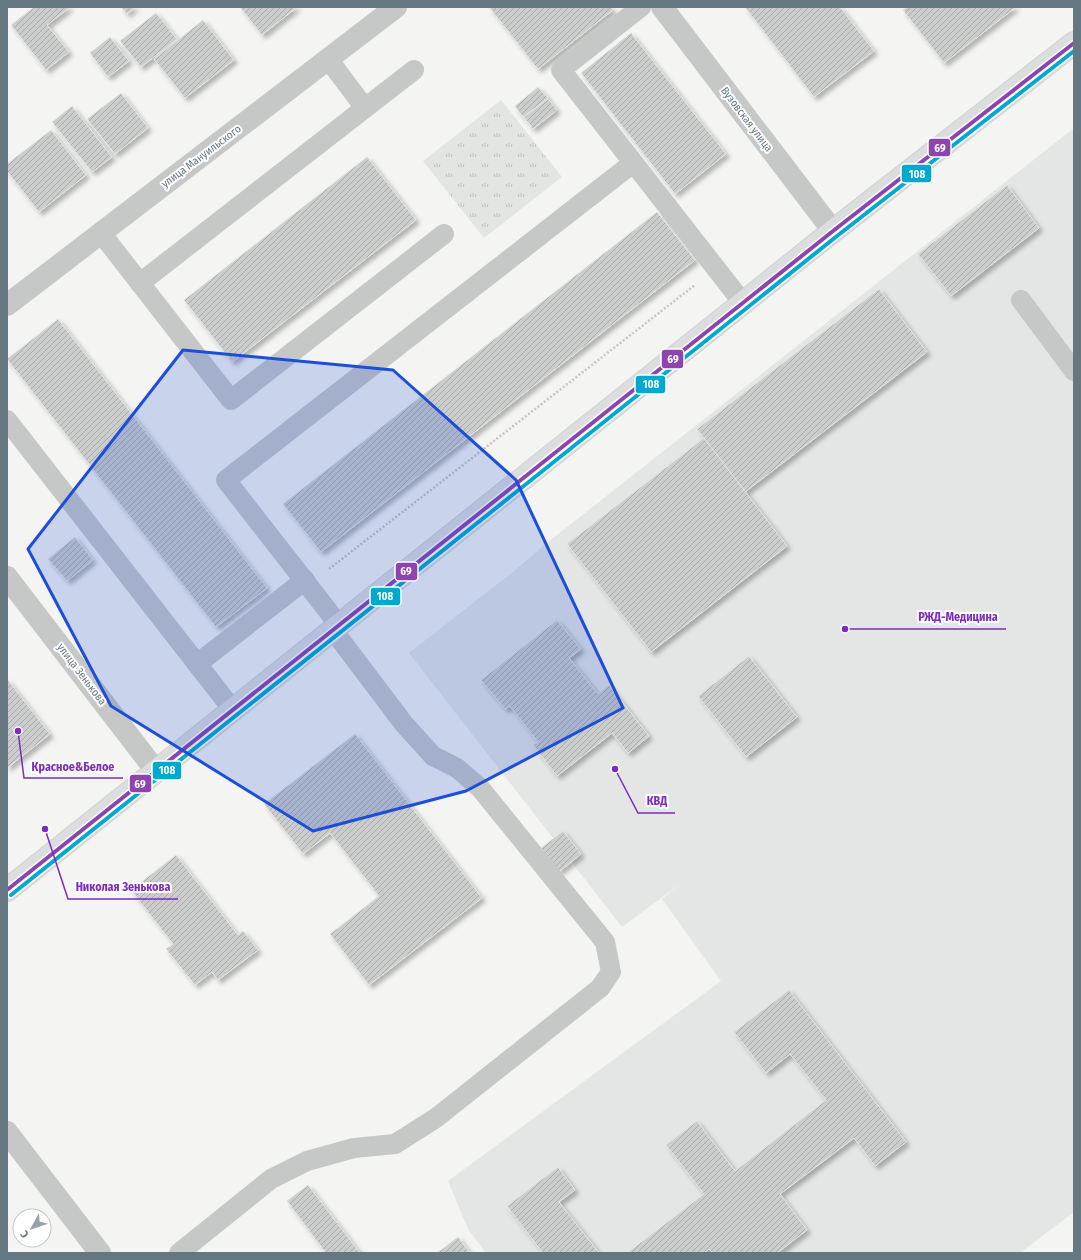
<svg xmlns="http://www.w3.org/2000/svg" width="1081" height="1260" font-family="'Fira Sans Condensed',sans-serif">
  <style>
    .built { fill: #e4e5e5 }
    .park { fill: url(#park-tufts) }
    .building { fill: url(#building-hatch); stroke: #e3e3e2; filter: url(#shadow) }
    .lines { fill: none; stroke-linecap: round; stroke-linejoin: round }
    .secondary-casing { stroke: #d0d2d2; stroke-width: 24 }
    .path { stroke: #c4c6c7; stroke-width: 2.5; stroke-dasharray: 2 2; stroke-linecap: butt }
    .lane { stroke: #c6c8c8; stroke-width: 20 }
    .street { stroke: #c6c8c8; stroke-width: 22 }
    .secondary { stroke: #dcddde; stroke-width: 22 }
    .bus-1-casing { stroke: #fff; stroke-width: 7 }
    .bus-2-casing { stroke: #fff; stroke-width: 7 }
    .bus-1 { stroke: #8e44ad; stroke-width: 4 }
    .bus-2 { stroke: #00a9ce; stroke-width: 4 }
    .marked { fill: #1d4ed8; fill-opacity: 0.2; stroke: #1d4ed8; stroke-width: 3; stroke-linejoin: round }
    .labels { text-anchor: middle; stroke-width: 4; stroke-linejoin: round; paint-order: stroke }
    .street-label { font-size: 11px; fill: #657882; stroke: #fff }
    .leader { fill: none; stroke: #7b2cbf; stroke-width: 1.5 }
    .callout-dot { fill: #7b2cbf; stroke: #fff; stroke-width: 1.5 }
    .callout-label { font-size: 12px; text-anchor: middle; font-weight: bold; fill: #7b2cbf; stroke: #fff; stroke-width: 4; stroke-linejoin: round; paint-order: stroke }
    .line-badge { stroke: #fff; stroke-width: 1.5 }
    .badge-label { font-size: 11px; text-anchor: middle; font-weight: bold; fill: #fff }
  </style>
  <defs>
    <pattern id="park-tufts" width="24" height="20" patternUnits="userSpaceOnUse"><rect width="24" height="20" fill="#e3e6e0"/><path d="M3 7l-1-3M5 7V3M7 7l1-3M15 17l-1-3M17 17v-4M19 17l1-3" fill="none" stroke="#bcbfbb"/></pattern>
    <pattern id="building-hatch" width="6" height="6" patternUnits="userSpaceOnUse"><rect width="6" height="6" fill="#cbcccc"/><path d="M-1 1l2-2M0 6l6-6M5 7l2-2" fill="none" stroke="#a8aaab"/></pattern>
    <filter id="shadow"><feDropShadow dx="3.5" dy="3.5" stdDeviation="2" flood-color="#0004"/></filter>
  </defs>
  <rect width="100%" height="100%" fill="#f4f4f2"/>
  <!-- built -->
  <path class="built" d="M1074,128v1084l-54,41h-534l-18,-24 -20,-48 273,-200 -59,-82 18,-15 -58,43 -213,-274 104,-81 35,-30z"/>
  <!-- park -->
  <path class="park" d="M501,100l61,77 -78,61 -61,-77z"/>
  <!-- building -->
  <g class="building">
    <path d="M34,7h36l-23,18 22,27 -23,18 -35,-45z"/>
    <path d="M121,7h14l-8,7z"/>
    <path d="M240,7h57l-35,28z"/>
    <path d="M489,7h122l2,3 -75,59z"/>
    <path d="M745,7h95l34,44 -60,46z"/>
    <path d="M908,7h108l-72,56 -41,-53z"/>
    <path d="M156,13l21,26 -36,28 -21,-26z"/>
    <path d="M203,20l31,40 -49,38 -31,-39z"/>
    <path d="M631,33l95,121 -51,40 -94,-121z"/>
    <path d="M110,37l19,24 -21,16 -18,-24z"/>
    <path d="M538,87l10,11 -25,19 -8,-11z"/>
    <path d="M121,93l27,35 -33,26 -28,-35z"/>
    <path d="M548,99l9,11 -24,19 -9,-12z"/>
    <path d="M72,106l40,51 -20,15 -40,-50z"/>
    <path d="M51,130l35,45 -47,37 -32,-41v-7z"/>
    <path d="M367,157l49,63 -184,142 -48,-62z"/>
    <path d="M1007,185l32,43 -88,68 -33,-42z"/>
    <path d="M657,212l38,48 -374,292 -38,-48z"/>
    <path d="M879,289l48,63 -182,140 -48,-63z"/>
    <path d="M58,319l209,269 -51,39 -209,-268z"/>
    <path d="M704,438l83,108 -136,106 -84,-108z"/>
    <path d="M75,537l18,23 -26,21 -19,-22z"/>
    <path d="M557,620l24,29 -12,9 29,36 11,-9 40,51 -21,17 -16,-20 -55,43 -24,-31 5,-3 -28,-36 -5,3 -24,-29z"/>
    <path d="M749,656l48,61 -51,40 -48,-61z"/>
    <path d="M7,679l43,55 -43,34z"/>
    <path d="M355,734l127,164 -113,87 -39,-51 49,-38 -49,-63 -27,21 -39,-50z"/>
    <path d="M563,831l18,23 -22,18 -18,-24z"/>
    <path d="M176,855l62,80 5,-4 15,19 -40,30 -6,-8 -17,13 -29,-36 7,-5 -42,-54z"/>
    <path d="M789,990l117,152 -31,24 -21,-28 -74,56 27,36 -30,23h-64l-4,-4 -5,4h-77l77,-59 -38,-49 31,-24 38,50 91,-71 -36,-46 -24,19 -32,-41z"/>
    <path d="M558,1167l17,23 -16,12 40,51h-56l-36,-47z"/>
    <path d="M308,1185l52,68h-34l-39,-52z"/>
    <path d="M458,1237l12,16h-33z"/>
  </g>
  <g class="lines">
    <!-- secondary casing -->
    <g class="secondary-casing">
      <path id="secondary" d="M7,890l826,-659 241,-188"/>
    </g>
    <!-- path -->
    <path class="path" d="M329,569l366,-284"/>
    <!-- lane -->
    <g class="lane">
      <path d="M641,7l-80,63 182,233"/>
      <path d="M328,59l37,49"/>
      <path d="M101,233l130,167 213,-166"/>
      <path d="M140,283l274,-213"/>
      <path d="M1021,300l53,71"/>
      <path d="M7,420l226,290"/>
      <path d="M339,625l-113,-145 407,-317"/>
      <path d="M197,664l108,-84"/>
      <path d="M179,1253l92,-74 36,-18 47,-13 41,-4 41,-26 164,-130 11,-16 -6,-30 -125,-154 -23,-20 -24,-12 -29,-32 -71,-94"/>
    </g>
    <!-- street -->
    <g class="street">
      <path d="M662,7l171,224"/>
      <path d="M7,305l389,-298"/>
      <path d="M7,577l149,194"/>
      <path d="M7,1132l93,121"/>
    </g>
    <!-- secondary -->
    <use href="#secondary" class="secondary"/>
    <!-- bus-1 casing -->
    <g class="bus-1-casing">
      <path id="bus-1" d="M7,890l826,-659 241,-188"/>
    </g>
    <!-- bus-2 casing -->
    <g class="bus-2-casing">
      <path id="bus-2" d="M11,895l826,-659 237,-185"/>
    </g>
    <!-- bus-1 -->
    <use href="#bus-1" class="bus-1"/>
    <!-- bus-2 -->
    <use href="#bus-2" class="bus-2"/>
  </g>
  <!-- marked area -->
  <path class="marked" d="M183,350l210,20 123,110 107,228 -157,83 -153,40 -202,-125 -83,-157z"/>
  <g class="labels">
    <!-- street labels -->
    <g class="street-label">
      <text transform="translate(747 119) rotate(53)" y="4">Вузовская улица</text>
      <text transform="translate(201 156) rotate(-37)" y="4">улица Мануильского</text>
      <text transform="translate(82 674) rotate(53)" y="4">улица Зенькова</text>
    </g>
  </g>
  <!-- callouts -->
  <path class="leader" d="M845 629L910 629H1006M18 731L24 778H123M615 769L638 813H675M45 829L68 899H178"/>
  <g class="callout-dot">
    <circle cx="845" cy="629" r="4"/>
    <circle cx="18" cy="731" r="4"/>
    <circle cx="615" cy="769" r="4"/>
    <circle cx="45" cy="829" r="4"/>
  </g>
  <g class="callout-label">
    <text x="958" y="621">РЖД-Медицина</text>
    <text x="73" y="771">Красное&amp;Белое</text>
    <text x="657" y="805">КВД</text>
    <text x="123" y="891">Николая Зенькова</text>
  </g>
  <g class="line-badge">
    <rect x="928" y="138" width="23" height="19" rx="4" fill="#8e44ad"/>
    <rect x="901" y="164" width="31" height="19" rx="4" fill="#00a9ce"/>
    <rect x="661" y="349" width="23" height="20" rx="4" fill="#8e44ad"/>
    <rect x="635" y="375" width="31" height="19" rx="4" fill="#00a9ce"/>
    <rect x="395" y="562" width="23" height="19" rx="4" fill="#8e44ad"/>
    <rect x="370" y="587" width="31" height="19" rx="4" fill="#00a9ce"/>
    <rect x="152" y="761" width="30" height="19" rx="4" fill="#00a9ce"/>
    <rect x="129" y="774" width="23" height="19" rx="4" fill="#8e44ad"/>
  </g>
  <g class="badge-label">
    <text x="940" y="152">69</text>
    <text x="917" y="178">108</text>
    <text x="673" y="363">69</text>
    <text x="651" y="388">108</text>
    <text x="406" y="575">69</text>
    <text x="385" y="600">108</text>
    <text x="167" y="774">108</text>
    <text x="140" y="788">69</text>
  </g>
  <!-- border -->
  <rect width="1081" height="1260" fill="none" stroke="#657882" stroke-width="16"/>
  <!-- north arrow -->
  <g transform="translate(32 1228) rotate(230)"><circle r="19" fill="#ffffff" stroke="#c1c9cd"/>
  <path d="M0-3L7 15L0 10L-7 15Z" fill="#97a3a9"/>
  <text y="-6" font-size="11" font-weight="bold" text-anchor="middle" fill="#657882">С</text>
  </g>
</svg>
